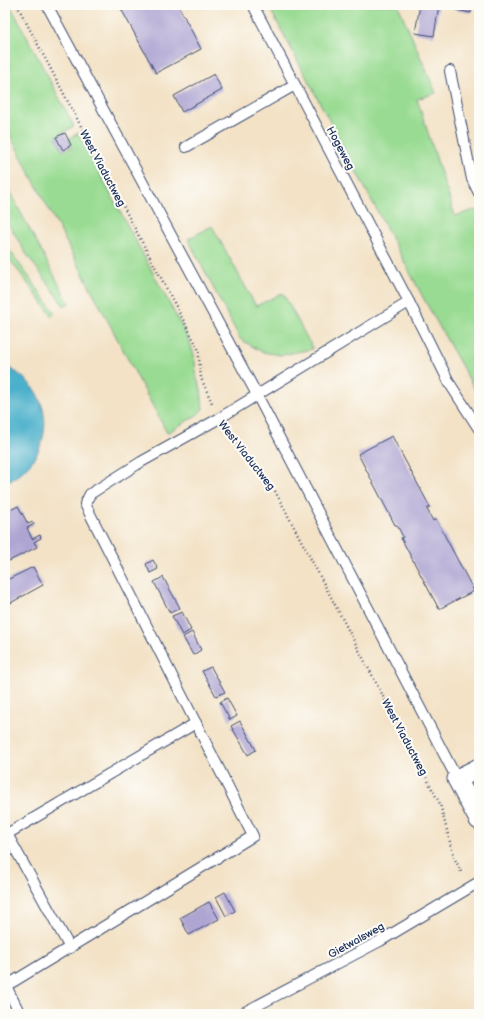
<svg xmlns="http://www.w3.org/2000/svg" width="484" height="1019" font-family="'Balsamiq Sans',sans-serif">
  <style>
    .green { fill: #99db92; stroke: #5a8578 }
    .water { fill: #4cb0cb; stroke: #347094 }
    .building { fill: #aea5d3 }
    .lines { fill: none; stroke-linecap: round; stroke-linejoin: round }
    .service-casing { stroke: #3b4a6e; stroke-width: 12 }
    .minor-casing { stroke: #3b4a6e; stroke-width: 21 }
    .path { stroke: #3b4a6e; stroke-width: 2.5; stroke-dasharray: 1 3; stroke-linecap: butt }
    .service { stroke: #fff; stroke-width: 10 }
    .minor { stroke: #fff; stroke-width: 19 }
    .labels { text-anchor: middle; stroke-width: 4; stroke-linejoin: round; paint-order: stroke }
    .street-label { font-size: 11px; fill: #1b2f5e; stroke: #fdfcf7 }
  </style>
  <rect width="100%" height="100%" fill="#fdfcf7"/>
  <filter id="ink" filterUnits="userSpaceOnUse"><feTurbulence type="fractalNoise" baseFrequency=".025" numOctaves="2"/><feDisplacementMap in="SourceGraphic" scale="8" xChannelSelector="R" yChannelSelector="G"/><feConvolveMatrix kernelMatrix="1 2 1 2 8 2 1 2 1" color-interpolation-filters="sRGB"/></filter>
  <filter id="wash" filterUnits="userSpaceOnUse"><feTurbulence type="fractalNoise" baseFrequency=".012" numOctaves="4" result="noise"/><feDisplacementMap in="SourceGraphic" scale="16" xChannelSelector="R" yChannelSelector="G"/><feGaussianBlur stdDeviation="0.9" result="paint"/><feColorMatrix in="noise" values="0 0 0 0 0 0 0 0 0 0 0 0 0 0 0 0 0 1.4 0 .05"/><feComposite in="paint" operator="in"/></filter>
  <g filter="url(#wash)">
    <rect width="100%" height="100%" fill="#f3e2c6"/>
    <!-- green -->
    <g class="green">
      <path d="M5,5h5l64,121 -18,11 7,14 9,-4 -3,-8 9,-6 111,207 5,15 3,24 4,10 2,20 -6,6 -30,18 -162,-307z"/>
      <path d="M268,5h130l38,88 -19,6 38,117 20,-6 4,5v182l-54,-96z"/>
      <path d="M5,183l64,120 -5,3 -39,-54 -20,-34z"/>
      <path d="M212,226l44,80 27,-13 30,56 -32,6 -19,-3 -22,-13 -52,-100z"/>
      <path d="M5,244l50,69 -3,3 -47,-63z"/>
    </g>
    <!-- water -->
    <path class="water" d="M5,366c54,24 52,92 0,117z"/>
    <g id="blocks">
      <!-- building -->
      <g class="building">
        <path d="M119,5h59l23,44 -45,24z"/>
        <path d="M420,5h19l-5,31 -19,-3z"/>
        <path d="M457,5h15l-1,8 -15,-3z"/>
        <path d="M214,74l8,16 -40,22 -8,-16z"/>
        <path d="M65,133l6,12 -8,5 -7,-13z"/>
        <path d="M392,436l38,71 -3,2 6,12 3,-2 38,72 -35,18 -38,-71 2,-1 -6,-12h-2l-37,-71z"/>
        <path d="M18,506l10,18 5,-2 1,2 -7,4 5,11 8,-4 1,3 -7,4 3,5 -32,16v-50z"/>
        <path d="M153,560l5,9 -8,4 -4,-9z"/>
        <path d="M33,567l10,18 -38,21v-25z"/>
        <path d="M163,577l17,31 -10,5 -16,-31z"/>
        <path d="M182,612l9,18 -9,5 -10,-19z"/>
        <path d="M192,632l9,18 -8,5 -10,-18z"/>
        <path d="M211,667l14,25 -9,4 -14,-25z"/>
        <path d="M227,698l10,18 -7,4 -10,-18z"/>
        <path d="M240,721l16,29 -8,5 -17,-29z"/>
        <path d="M225,892l10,19 -9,5 -10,-19z"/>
        <path d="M209,902l10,17 -30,16 -9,-17z"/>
      </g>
    </g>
  </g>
  <g filter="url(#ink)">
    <use href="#blocks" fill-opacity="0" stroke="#3b4a6e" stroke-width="1"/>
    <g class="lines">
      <!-- service casing -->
      <g class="service-casing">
        <g id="service">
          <path d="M47,5l209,388 201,386"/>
          <path d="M253,5l156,297"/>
          <path d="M450,71l22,108 7,14"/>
          <path d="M186,147l109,-62"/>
          <path d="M5,831l2,3 189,-111"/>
          <path d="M7,834l63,114"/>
          <path d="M5,984l15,30"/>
          <path d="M6,986l247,-150 -168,-332 5,-10 51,-32 77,-43 191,-117 41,82 29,45"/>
          <path d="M241,1014l139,-73 99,-59"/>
        </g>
      </g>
      <!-- minor casing -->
      <g class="minor-casing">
        <path id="minor" d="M479,768l-22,11 22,41"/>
      </g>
      <!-- path -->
      <g class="path">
        <path d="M17,5l181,343 3,30 11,25"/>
        <path d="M227,432l48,59 165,313 14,53 8,17"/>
      </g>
      <!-- service -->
      <use href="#service" class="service"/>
      <!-- minor -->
      <use href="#minor" class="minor"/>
    </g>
  </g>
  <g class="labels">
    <!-- street labels -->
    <g class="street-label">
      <text transform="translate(341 148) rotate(62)" y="4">Hogeweg</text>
      <text transform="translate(103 168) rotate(62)" y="4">West Viaductweg</text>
      <text transform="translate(247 455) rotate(52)" y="4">West Viaductweg</text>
      <text transform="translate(405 737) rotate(62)" y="4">West Viaductweg</text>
      <text transform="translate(356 940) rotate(-29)" y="4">Gietwalsweg</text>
    </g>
  </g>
  <!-- margin -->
  <rect width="484" height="1019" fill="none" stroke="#fdfcf7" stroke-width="20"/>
</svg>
